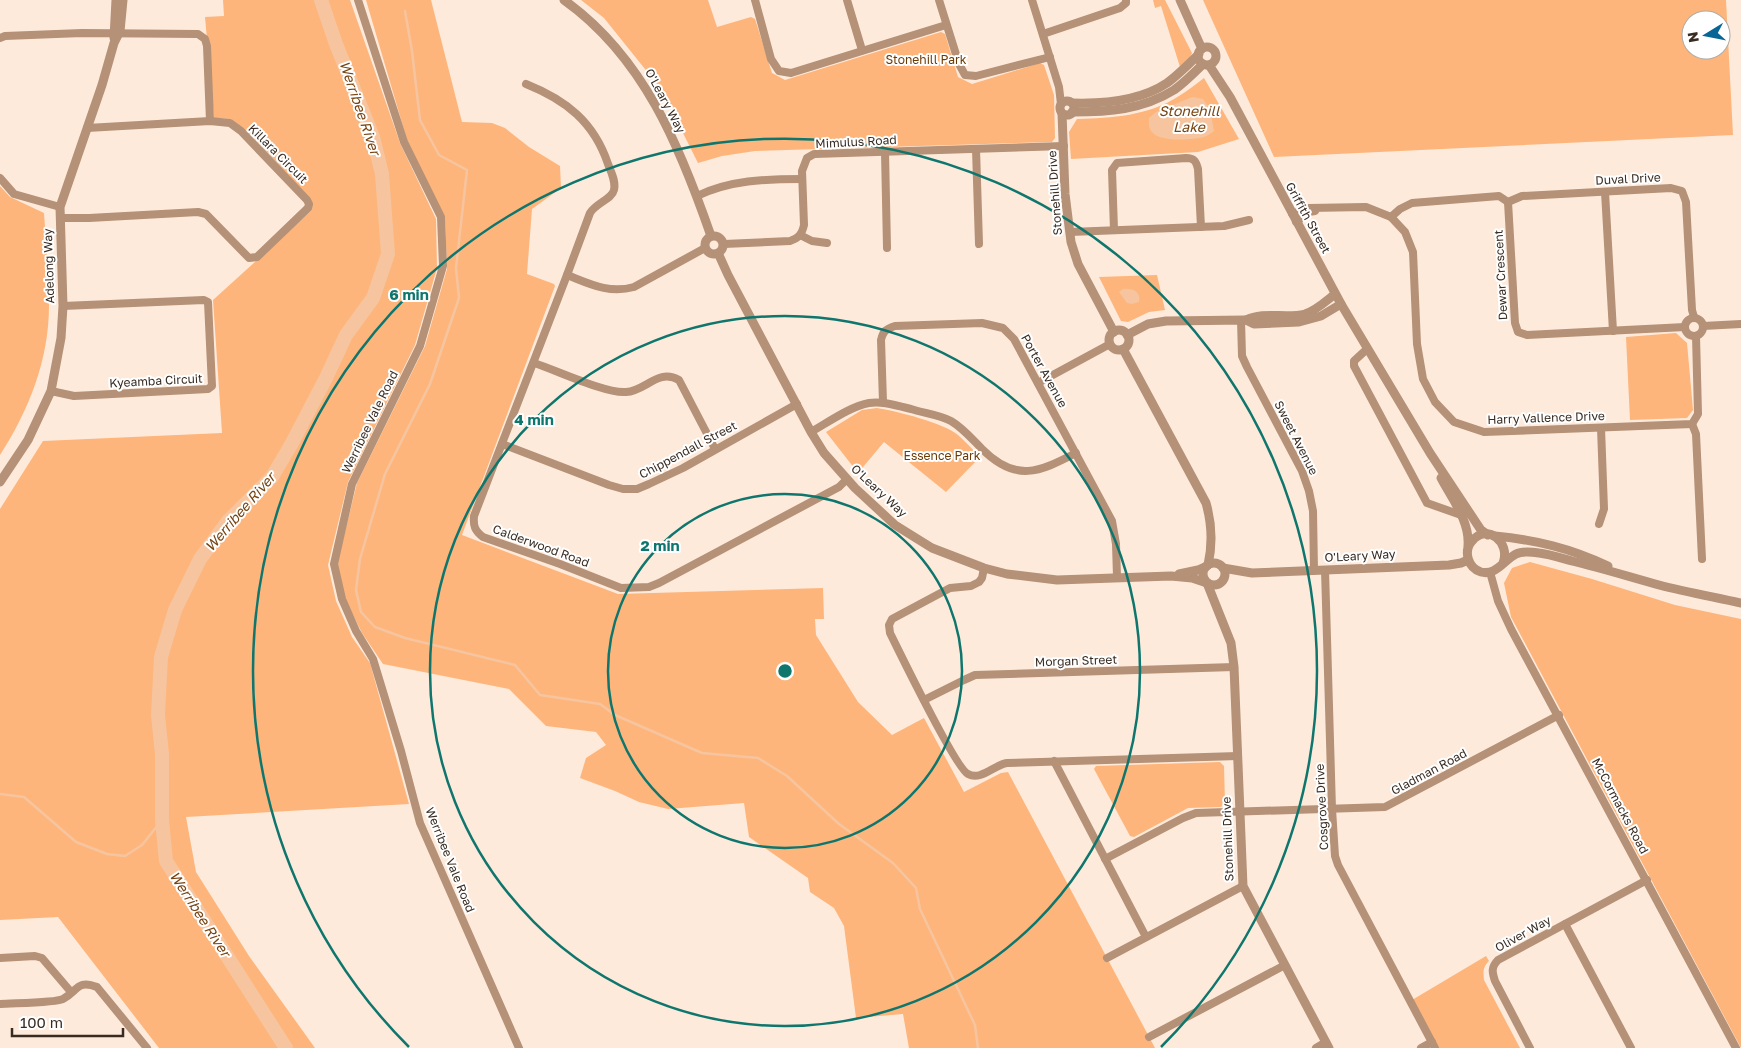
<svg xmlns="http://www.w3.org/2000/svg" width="1741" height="1048" font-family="'Golos Text',sans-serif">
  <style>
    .green { fill: #fdb57b; fill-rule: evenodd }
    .water { fill: #f6c59f }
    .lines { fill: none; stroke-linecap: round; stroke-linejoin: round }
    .stream { stroke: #f6c59f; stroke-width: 2.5 }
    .river { stroke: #f6c59f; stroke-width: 14 }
    .minor { stroke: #b49177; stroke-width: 8 }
    .tertiary { stroke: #b49177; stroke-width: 9 }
    .ring { fill: none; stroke: #0f766e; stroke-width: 2.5 }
    .labels { text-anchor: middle; stroke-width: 4; stroke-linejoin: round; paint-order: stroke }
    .park-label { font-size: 12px; fill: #6c3a03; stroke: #fff }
    .street-label { font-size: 12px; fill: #382c22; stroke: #fff }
    .water-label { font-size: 14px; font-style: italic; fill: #774412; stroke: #fff }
    .centre { fill: #0f766e; stroke: #fff; stroke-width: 2.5 }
    .ring-label { font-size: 15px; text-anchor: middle; font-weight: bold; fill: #0f766e; stroke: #fff; stroke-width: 4; stroke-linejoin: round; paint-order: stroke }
  </style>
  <rect width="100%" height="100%" fill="#feeadb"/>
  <!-- green -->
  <g class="green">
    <path d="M223,0h127l50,143 36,76 1,49 -22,77 -67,137 -20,83 8,36 16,36 18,26 39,141 -223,13 10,55 53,84 66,92h-156l-101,-131 -58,3v-411l43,-68 179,-8 -9,-133 98,-89v-11l-62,-67 -18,-14 -17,-1 -9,-101 19,-1z"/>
    <path d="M366,0h65l31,122 30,1 13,5 24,19 31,19 1,22 -29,21 -5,65 27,10 1,2 -93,249 156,59 205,-6 1,31h-9l1,16 42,67 34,33 32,-17 40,74 37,-19 7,-1 147,276h-246l-6,-34 -47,4 -12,-92 -10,-18 -24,-16 -2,-14 -59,-41 -5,-34 -76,6 -29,-7 -24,-11 -35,-13 6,-20 20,-13 -10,-13 -50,-6 -37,-37 -126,-25 -21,-31 -17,-34 -8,-35 20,-81 68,-137 22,-77 -2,-51 -38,-78z"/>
    <path d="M581,0h127l9,27 34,-10 4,2 17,54 13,7 156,-48 4,2 13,43 14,7 68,-21 4,2 10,30 1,43 -3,4 -297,9 -33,5 -24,7 -37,-74 -57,-71z"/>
    <path d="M1153,0h12l27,53 -3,7 -9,7 -19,-61 -6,2z"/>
    <path d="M1203,0h523l7,135 -459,22zM1691,20h30v30h-30z"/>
    <path d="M1204,78l35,61 -41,13 -127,7 -2,-27 8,-13c35,-1 71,-3 102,-23 8,-5 17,-12 25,-18z"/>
    <path d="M0,186l10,11 34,16c2,31 5,61 5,92 0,55 -20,105 -49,150z"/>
    <path d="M1157,275l8,35 -16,2 -21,10 -7,-1 -22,-44z"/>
    <path d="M1676,333l11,10 6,67 -6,8 -57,2 -4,-83z"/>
    <path d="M877,408c19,3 67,15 81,27 8,7 15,15 22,22l-34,35 -62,-50 -26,31 -32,-41 36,-22z"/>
    <path d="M1530,562l62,17 83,26 66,14v429l-230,-431 -7,-34 8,-15z"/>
    <path d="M1220,762l4,4 1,37 -4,4 -33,1 -54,29 -4,-1 -36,-67 2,-3z"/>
    <path d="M1486,956l3,5c-6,6 -6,10 -5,19l36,68h-82l-26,-48z"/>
  </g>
  <!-- water -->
  <g class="water">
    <path d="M1192,97l11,2 7,10 4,22c-3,2 -7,5 -10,6 -12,3 -43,5 -51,-4 -5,-5 -4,-9 -4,-15l7,-6z"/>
    <path d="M1123,289c9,-1 18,2 16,13l-7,2 -5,-1 -8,-11z"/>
  </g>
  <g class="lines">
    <!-- stream -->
    <g class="stream">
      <path d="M405,11l7,40 8,69 19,35 28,15 -11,98 3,30 -29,86 -45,90 -25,85 -4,31 5,22 14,15 30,11 110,27 25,30 60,9 15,11 87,38 56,5 29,18 52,48 54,39 23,25 4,21 55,116 3,23"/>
      <path d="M0,794l24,3 52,45 31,12 18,2 17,-11 20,-25"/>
    </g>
    <!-- river -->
    <path class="river" d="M286,1048l-120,-187 -4,-41v-66l-4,-39 3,-58 14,-47 25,-51 28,-38 44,-44 20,-34 34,-65 20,-43 27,-37 15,-44 -6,-80 -9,-37 -37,-93 -15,-44"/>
    <!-- minor -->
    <g class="minor">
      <path d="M358,0l46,142 37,75 2,49 -23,80 -68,138 -18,80 8,35 14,32 17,28 28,92 19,72 99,225"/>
      <path d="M755,0l16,59 8,12 12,2 155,-48"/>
      <path d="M847,0l15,50"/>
      <path d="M939,0l20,64 6,11 11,1 74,-19"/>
      <path d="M1032,0l27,87 2,17"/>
      <path d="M1043,34l77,-26 6,-5v-3"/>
      <path d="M0,38l5,-2 77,-3 116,1 7,5 2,7 3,75"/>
      <path d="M526,84c40,16 68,38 82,80 3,8 8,17 6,26 -2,9 -18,13 -24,23l-23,62"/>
      <path d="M976,149l3,95"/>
      <path d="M885,152l2,96"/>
      <path d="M0,178l14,16 46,13"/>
      <path d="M1605,192l8,139"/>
      <path d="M697,196c33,-16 68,-17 105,-17"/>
      <path d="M1508,202l14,-6 149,-8 11,3 4,11 6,108 2,7"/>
      <path d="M1508,202l7,121 3,9 9,3 158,-8"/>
      <path d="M1292,214l17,-6 57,-1 25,10 14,15 8,20 4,92 6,35 12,23 19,20 30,10 208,-8 6,-10 -2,-78"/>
      <path d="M1391,217l9,-8 12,-6 87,-7 9,6"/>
      <path d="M60,218h29l109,-6 8,2 43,44 8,-1 51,-49 1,-4 -2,-4 -66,-69 -11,-8 -20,-2 -123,7"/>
      <path d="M1296,222l13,-10 6,-1"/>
      <path d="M1114,230l-2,-60 5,-7 69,-5c8,0 10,3 12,11l3,58"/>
      <path d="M1070,232l154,-6 25,-6"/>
      <path d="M800,235l12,6 15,2"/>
      <path d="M724,244l66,-3c9,-3 12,-7 14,-16l-2,-54 5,-13 7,-4 250,-8"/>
      <path d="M705,248l-71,39c-25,7 -44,-3 -67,-12l-93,241c-1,10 1,15 9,21l77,27 61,24 28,-1 10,-4 180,-96 8,-8"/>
      <circle cx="1694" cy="327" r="9"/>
      <path d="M1241,320l1,36 5,11 55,104 7,20 4,20 1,59"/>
      <path d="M1703,326l38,-2"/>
      <path d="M1367,349l-13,12v5l73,137 34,12"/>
      <path d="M534,363c22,7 72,31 92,29 20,-1 32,-24 53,-12l36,69"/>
      <path d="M1038,383l72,-39"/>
      <path d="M51,391l23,5 134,-7 4,-3 -4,-84 -4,-2 -141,6"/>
      <path d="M883,402l-2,-62c2,-9 5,-11 14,-14l87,-3 21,5 11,11 98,182 4,23 1,33"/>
      <path d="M1692,424l4,10 6,125"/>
      <path d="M811,432c16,-9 40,-26 58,-29 15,-2 28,3 42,6 12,4 29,6 40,12 12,7 22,19 31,28 34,34 57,23 94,4"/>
      <path d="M502,444l107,41 14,4h14l12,-5 34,-16 114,-64"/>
      <path d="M1599,524l5,-15 -3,-81"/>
      <path d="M984,568l-2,10 -3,4 -8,4 -21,2 -58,31 -3,6 1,8c10,20 66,136 78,141 13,7 26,-9 39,-11l231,-7"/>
      <path d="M1325,570l7,239 3,47 3,9 97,183"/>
      <path d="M1490,572l8,29 13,28 225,419"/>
      <path d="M924,700l40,-20 11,-5 259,-8"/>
      <path d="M1054,761l92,176"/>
      <path d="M1105,859l78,-41 13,-5 189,-6 174,-92"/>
      <path d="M1565,924l66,124"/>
      <path d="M0,958l35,-2 7,2 29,34"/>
      <path d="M1107,958l136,-72"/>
      <path d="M0,1004c11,-1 56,-1 63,-5 15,-8 14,-20 34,-12l50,61"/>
      <path d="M1149,1037l136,-72"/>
      <path d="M1316,1048l10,-6"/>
      <path d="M1421,1048l11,-6"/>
      <path d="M1530,1048l-35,-67c-3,-9 -4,-14 3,-21l149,-80"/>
    </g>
    <!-- tertiary -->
    <g class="tertiary">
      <path d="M564,0c80,57 116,147 147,236"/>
      <path d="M1180,0l22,49"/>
      <path d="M114,38l2,-38"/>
      <circle cx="1207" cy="56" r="9"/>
      <path d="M1209,65l21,32 111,207 89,149 47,71 4,6 7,5"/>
      <circle cx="1067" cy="108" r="7"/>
      <path d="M1072,103c31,1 68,-2 95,-20 11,-8 22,-19 32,-29"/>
      <path d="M1072,112c36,0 70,-2 102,-22 10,-7 20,-17 29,-26"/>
      <path d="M1062,113l3,81 6,48 7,22 36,68"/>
      <circle cx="714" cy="245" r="9"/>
      <path d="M718,253l10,22 83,157 13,21 31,35 40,37 37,23 52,20 23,6 50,6 114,-4 21,2 15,5"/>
      <path d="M1246,320c18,-9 40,-1 59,-6 12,-4 21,-13 30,-20"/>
      <circle cx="1119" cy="340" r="10"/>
      <path d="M1127,335l21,-11 18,-3 80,-1 8,4 45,-2 22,-6 20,-12"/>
      <path d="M1123,349l83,154c6,21 7,40 2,62"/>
      <path d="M1441,478c11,21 29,43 27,68"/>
      <path d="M0,482l28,-42 23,-49 10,-53 2,-32 -3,-99 42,-122 12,-42 6,-12 3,-31"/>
      <path d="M1495,536c41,4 75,12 113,30"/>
      <circle cx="1214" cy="574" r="11"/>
      <path d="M1503,563c8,-21 -16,-40 -31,-22 -9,10 -4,27 9,31 15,4 23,-12 35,-18 6,-3 16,-2 23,-1 10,1 22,5 33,8 29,7 58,16 87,24 27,7 55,12 82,18"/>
      <path d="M1223,568l29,5 197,-8 12,-2 7,-3"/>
      <path d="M1179,574l19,-4 9,-4"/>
      <path d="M1207,583l24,60 3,24 9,219 86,162"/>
    </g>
  </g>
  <!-- distance rings -->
  <g class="ring">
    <circle cx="785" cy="671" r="177"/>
    <circle cx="785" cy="671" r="355"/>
    <path d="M409 1047A532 532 0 1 1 1161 1047"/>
  </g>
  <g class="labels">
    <!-- park labels -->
    <g class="park-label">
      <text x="926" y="64">Stonehill Park</text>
      <text x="942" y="460">Essence Park</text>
    </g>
    <!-- street labels -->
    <g class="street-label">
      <text transform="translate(665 101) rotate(62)" y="4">O'Leary Way</text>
      <text transform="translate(856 142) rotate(-3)" y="4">Mimulus Road</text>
      <text transform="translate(278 154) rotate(45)" y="4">Killara Circuit</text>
      <text transform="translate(1628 179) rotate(-3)" y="4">Duval Drive</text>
      <text transform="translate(1055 193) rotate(-94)" y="4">Stonehill Drive</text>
      <text transform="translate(1308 218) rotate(61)" y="4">Griffith Street</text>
      <text transform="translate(49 266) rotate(-92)" y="4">Adelong Way</text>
      <text transform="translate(1501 275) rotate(-93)" y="4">Dewar Crescent</text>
      <text transform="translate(1044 371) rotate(61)" y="4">Porter Avenue</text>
      <text transform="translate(156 381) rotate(-3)" y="4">Kyeamba Circuit</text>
      <text transform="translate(1546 418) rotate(-2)" y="4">Harry Vallence Drive</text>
      <text transform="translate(370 422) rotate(-64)" y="4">Werribee Vale Road</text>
      <text transform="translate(1296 438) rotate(63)" y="4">Sweet Avenue</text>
      <text transform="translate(688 450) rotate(-28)" y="4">Chippendall Street</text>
      <text transform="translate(879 491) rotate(43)" y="4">O'Leary Way</text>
      <text transform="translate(541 546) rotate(20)" y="4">Calderwood Road</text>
      <text transform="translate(1360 556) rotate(-3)" y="4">O'Leary Way</text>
      <text transform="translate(1076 661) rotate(-2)" y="4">Morgan Street</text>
      <text transform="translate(1429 772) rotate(-28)" y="4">Gladman Road</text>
      <text transform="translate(1620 806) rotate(62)" y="4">McCormacks Road</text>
      <text transform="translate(1322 807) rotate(-93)" y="4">Cosgrove Drive</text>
      <text transform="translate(1228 839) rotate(-92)" y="4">Stonehill Drive</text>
      <text transform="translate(450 860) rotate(68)" y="4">Werribee Vale Road</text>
      <text transform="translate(1523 934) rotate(-29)" y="4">Oliver Way</text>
    </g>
    <!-- water labels -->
    <g class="water-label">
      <text transform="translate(360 108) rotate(71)" y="5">Werribee River</text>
      <text x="1189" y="116">Stonehill<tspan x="1189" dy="16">Lake</tspan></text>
      <text transform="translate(240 512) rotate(-49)" y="5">Werribee River</text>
      <text transform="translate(200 914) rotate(57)" y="5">Werribee River</text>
    </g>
  </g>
  <circle cx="785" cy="671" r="8" class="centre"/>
  <g class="ring-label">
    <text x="409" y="300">6 min</text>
    <text x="534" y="425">4 min</text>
    <text x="660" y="551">2 min</text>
  </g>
  <!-- north arrow -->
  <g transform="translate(1706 35) rotate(260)"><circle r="24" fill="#ffffff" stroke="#afaba7"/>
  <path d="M0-4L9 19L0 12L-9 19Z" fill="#076695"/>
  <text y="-8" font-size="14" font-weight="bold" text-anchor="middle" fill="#382c22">N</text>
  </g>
  <!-- scale -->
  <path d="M12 1028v8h111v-8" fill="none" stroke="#382c22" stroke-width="2.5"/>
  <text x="20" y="1028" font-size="15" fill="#382c22" stroke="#ffffff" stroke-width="4" paint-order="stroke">100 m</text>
</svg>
